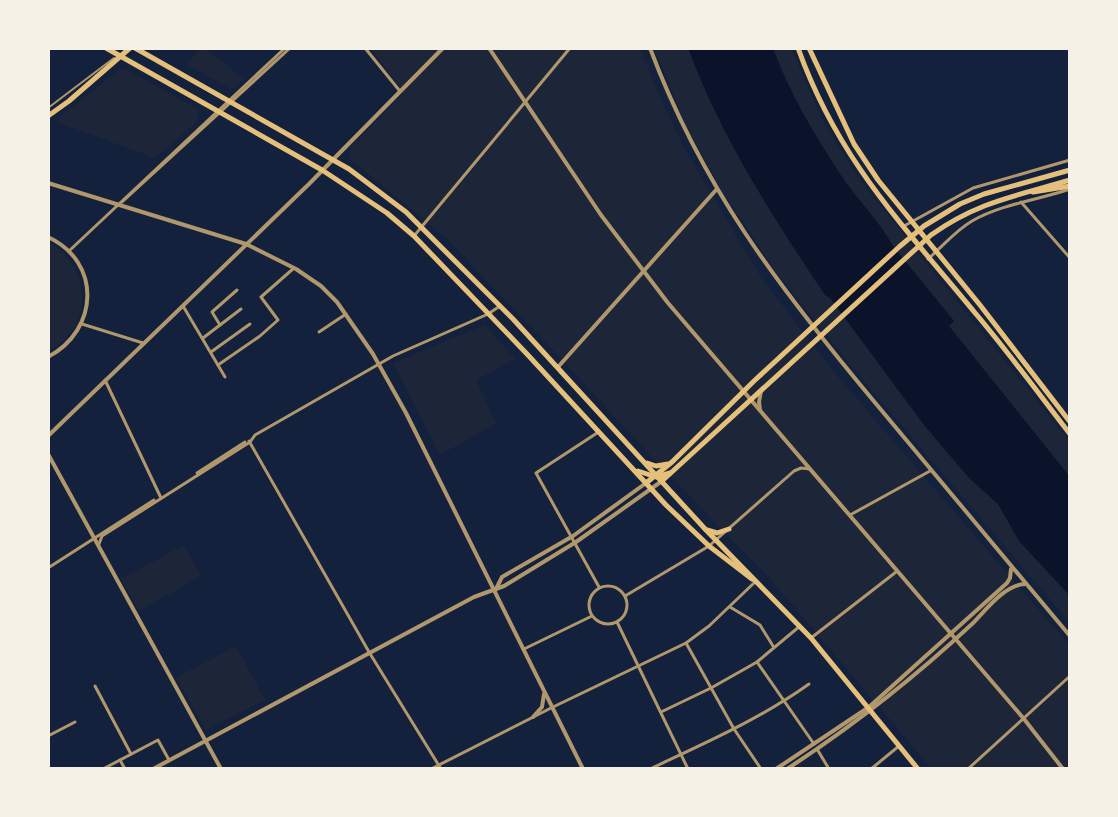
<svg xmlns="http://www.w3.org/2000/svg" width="1118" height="817" font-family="Commissioner,sans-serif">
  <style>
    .green { fill: #1d2539 }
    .water { fill: #0b132b }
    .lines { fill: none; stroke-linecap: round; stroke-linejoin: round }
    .service { stroke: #b1986c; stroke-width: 2 }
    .minor { stroke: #b1986c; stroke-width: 3 }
    .tertiary { stroke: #b1986c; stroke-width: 4 }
    .secondary { stroke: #e5c07b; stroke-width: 5 }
  </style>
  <rect width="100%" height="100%" fill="#14213d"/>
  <!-- green -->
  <g class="green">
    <path d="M201,48h4l39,31 -10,9h-5l-43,-24z"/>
    <path d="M370,48h270l16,40 28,60 78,131 77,99 231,268v123h-138l-159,-187 -113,-116 -90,-98 -124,-130 -97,-80 1,-10 54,-56z"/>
    <path d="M654,48h137l31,72 37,59 211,263v181l-218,-256 -78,-98 -55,-83 -32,-58z"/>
    <path d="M119,70h8l71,39v12l-43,37 -93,-34 -6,-4z"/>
    <path d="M48,242c44,24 47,86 0,109z"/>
    <path d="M485,325l30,34 -39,21 20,43 -56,32 -47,-92z"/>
    <path d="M184,545l17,31 -62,35 -18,-32z"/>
    <path d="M236,646l29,54 -59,30 -30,-52z"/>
  </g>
  <!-- water -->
  <path class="water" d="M688,48h85c16,44 42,88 68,127 16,25 38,45 52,71l61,75 -5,5 121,151v119l-51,-55 -21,-37 -29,-26 -45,-53 -94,-127 -5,-3c-53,-79 -104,-158 -137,-247z"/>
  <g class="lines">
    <!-- service -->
    <path class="service" d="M48,108l66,-50"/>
    <!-- minor -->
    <g class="minor">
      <path d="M365,48l34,42"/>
      <path d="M122,202l168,-154"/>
      <path d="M1021,202l49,56"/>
      <path d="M904,226l69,-38 97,-28"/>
      <path d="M414,236l156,-188"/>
      <path d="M69,251l216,-203"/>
      <path d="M928,259c15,-13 27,-28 44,-38 30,-17 66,-21 98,-32"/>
      <path d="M183,306l42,71"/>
      <path d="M82,324l61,19"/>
      <path d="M220,325l-8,-13 25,-22"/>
      <path d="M319,332l27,-18"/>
      <path d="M203,338l38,-29"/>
      <path d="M211,352l39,-28"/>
      <path d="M218,365l42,-29 18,-16 -17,-23 33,-29"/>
      <path d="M105,380l56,118"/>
      <path d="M597,433l-61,40 63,114"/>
      <path d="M249,441l120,211 72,117"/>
      <path d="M197,473l48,-31"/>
      <path d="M850,515l80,-44"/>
      <path d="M99,544l3,-8 148,-94 5,-7 138,-79 95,-42 12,-8"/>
      <path d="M48,568l106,-68"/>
      <circle cx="608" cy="605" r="19"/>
      <path d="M625,596l84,-50 85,-75 7,-3 9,1"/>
      <path d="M730,607l30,18 13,21"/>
      <path d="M617,622l71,147"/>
      <path d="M811,638l85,-66"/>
      <path d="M686,643l48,86 27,40"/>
      <path d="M524,649l68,-33"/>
      <path d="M757,662l57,82"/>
      <path d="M95,686l36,68"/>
      <path d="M661,712l50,-24 46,-26 43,-36"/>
      <path d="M48,736l27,-14"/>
      <path d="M817,749l12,20"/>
      <path d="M120,760l5,9"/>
      <path d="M103,769l55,-29 11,20"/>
      <path d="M431,769l120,-61 135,-65 23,-17 46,-44"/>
      <path d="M650,769c55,-26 110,-50 159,-85"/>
      <path d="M871,769l28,-23"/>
      <path d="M968,769l102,-93"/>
    </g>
    <!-- tertiary -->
    <g class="tertiary">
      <path d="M489,48l112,167 67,88 356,416 39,50"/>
      <path d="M650,48c52,139 128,238 222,351 66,79 132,158 198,237"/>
      <path d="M48,183l198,61 50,25 25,17 16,16 36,52 33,59 177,356"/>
      <path d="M48,237c54,25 51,93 0,120"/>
      <path d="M558,367l158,-177"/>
      <path d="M760,410l-1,-8 2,-11"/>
      <path d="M48,436l261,-252 134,-136"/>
      <path d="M48,454l173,315"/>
      <path d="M496,589l6,-12 71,-41 73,-53"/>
      <path d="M533,717l9,-10 2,-13"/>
      <path d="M153,769l321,-172 30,-11 72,-44 86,-61"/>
      <path d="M776,769l93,-62 138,-124 3,-5 1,-9"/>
      <path d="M787,769c66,-43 127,-91 185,-145 14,-14 32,-39 53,-40"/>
    </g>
    <!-- secondary -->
    <g class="secondary">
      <path d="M106,48l216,122 65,43 27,23 113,118 139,151 43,41 43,33"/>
      <path d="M135,48l214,121 57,43 107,107 193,211 105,108 107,131"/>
      <path d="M798,48c40,112 105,177 178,266 33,39 63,80 94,120"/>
      <path d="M809,48l45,96 24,36 102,125 90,117"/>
      <path d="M48,116l21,-15 61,-53"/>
      <path d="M1033,192l37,-6"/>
      <path d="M647,463l9,3 12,-2"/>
      <path d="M638,471l18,6 14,-4"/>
      <path d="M662,481l269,-246c48,-34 86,-39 139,-55"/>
      <path d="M646,483l26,-21 82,-81 145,-134 25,-21 36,-22 24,-10 86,-24"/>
      <path d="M707,530l10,3 12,-4"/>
    </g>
  </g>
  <!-- border -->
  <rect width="1118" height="817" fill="none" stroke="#f6f1e7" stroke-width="100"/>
</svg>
